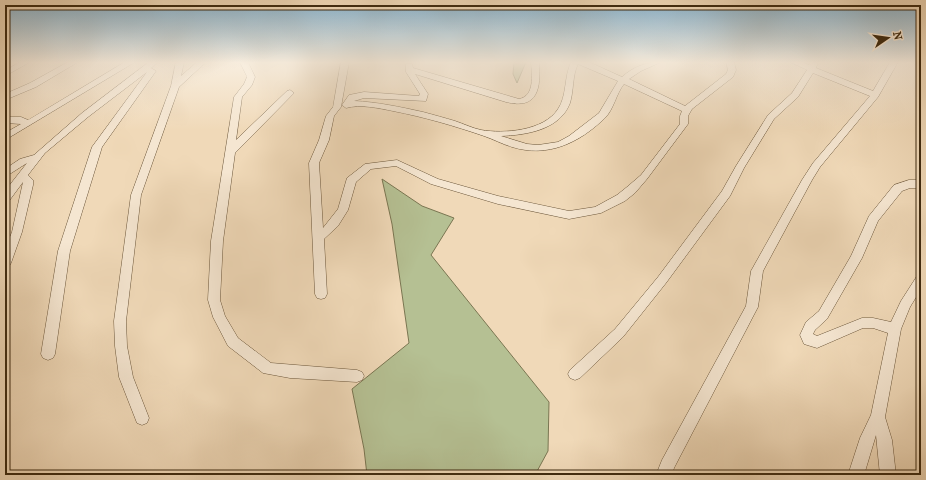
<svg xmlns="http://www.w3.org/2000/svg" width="926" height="480" font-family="'IM FELL French Canon',serif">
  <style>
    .green { fill: #b5c093; stroke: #7a7652 }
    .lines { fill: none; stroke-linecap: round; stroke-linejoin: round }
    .minor-casing { stroke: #6b563a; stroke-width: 1 }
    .minor { fill: #f5e6d1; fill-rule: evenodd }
  </style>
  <rect width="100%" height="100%" fill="#f0d9b8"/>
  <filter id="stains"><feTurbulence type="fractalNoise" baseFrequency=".005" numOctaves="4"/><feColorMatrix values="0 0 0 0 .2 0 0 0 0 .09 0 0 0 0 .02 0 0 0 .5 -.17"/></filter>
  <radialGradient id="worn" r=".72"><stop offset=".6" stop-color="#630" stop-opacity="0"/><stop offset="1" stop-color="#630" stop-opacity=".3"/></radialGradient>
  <!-- green -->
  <g class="green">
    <path d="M514,62h12l-9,21 -4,-9z"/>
    <path d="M382,179l40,27 32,12 -23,37 118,147 -1,49 -13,24h-168l-3,-26 -12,-60 57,-46 -17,-119z"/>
  </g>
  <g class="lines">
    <!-- minor casing -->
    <g class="minor-casing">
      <g id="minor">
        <path d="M20,62h10l-25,14v-5z"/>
        <path d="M68,62h10l-42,25 -31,13v-6l25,-11z"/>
        <path d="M125,62h10l-130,78v-7l16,-9 -16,-1v-6h16l7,3z"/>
        <path d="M149,62h9l-7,6 5,3 -54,76 -32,104 -15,103 -2,4 -5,2 -5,-2 -2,-4 17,-103 34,-104 55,-75 -59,45 -43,36 -17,22 5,5v5l-11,47 -11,31 -2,3 -4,2v-19l7,-17 11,-50 -14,19 -4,1v-11l22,-28 -22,14v-8l15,-10 14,-4 48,-42z"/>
        <path d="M176,62h8l-3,14 16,-14h9l-27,25 -38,108 -15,126 1,25 6,31 16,41 -2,5 -5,2 -5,-2 -18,-46 -4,-31 -1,-25 17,-126 40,-109z"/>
        <path d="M240,62h8l7,15 -3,8 -10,12 -6,43 51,-49 3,-1 4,3 -59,60 -12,88 -3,59 5,16 13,22 33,25 86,7 5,2 2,4 -2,4 -5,2 -67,-4 -27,-5 -35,-27 -15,-29 -5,-17 3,-59 23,-144 10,-13 3,-7z"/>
        <path d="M341,62h8l-8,45 -7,9 -5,24 -10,23 4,65 15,-19 9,-31 18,-14 32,-4 41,19 60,17 71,15 26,-4 22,-12 10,-8 14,-12 39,-51v-8l2,-5 -58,-27c-8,10 -10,25 -19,34 -26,25 -57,40 -93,29 -10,-3 -19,-8 -28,-11 -29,-10 -60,-19 -91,-25 -15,-3 -33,-7 -47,-3l-4,-3 7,-10 15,-3 55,4 1,-2 -14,-22v-8h6l1,4 106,31c16,-3 13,-24 12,-37h8c2,26 -1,48 -33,40l-91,-28 13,20 -2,7 -62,-3 -10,3c23,1 46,6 69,11 11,3 22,6 32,9 9,3 17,7 26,9 23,4 63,1 77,-21 9,-13 6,-32 13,-47h18l33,15c11,-10 24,-15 39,-15l-20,9 -12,8 56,27 41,-32 2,-4 -2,-8h8l2,8 -3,7 -41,32 -4,7v8l-41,55 -12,14 -10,8 -24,12 -32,6 -71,-15 -67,-20 -35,-18 -25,3 -15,13 -8,28 -10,16 -14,13 3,55 -2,4 -4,1 -4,-1 -2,-4 -6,-131 10,-23 7,-24 7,-9zM578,64l40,17 -19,32 -30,23 -11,6 -20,3 -11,-1 -26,-8c25,-1 59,-6 69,-33 4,-13 2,-27 8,-39z"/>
        <path d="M790,62h12l7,3 1,-3h8l-2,6 57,23 17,-29h8l-20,35 -58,70 -8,13 -49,91 -5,36 -84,161 -2,7h-16l6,-15 84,-154 5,-35 51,-91 11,-17 57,-67 -57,-23 -15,24 -24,22 -30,49 -14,28 -64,87 -43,54 -43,41 -5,2 -5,-2 -2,-4 2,-4 45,-41 43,-52 64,-86 14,-25 32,-51 24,-22 15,-23z"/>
        <path d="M909,180h12v8h-11l-8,3 -24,30 -16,37 -35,61 -12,11 -2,4 4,2 45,-18h11l18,4 10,-21 16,-25 4,-2v15l-11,18 -9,22 -16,88 7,23 4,35h-16l-4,-40 -12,40h-16l12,-37 11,-23 17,-82 -15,-5h-10l-46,20 -13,-4 -4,-9 6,-13 13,-11 32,-55 18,-40 25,-31z"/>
      </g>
    </g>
    <!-- minor -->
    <use href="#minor" class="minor"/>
  </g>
  <!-- sky -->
  <linearGradient id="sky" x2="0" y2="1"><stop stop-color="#89b6d3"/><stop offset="0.48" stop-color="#f8eedf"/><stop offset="1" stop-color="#f8eedf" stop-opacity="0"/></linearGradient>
  <rect width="926" height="130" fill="url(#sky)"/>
  <!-- margin -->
  <rect width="926" height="480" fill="none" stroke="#f0d9b8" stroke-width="20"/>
  <rect x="6" y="6" width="914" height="468" fill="none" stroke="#3f2b10" stroke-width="2"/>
  <rect x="10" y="10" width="906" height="460" fill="none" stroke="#3f2b10"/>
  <!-- north arrow -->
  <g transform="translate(888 38) rotate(77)" stroke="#f5e6d1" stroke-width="3" paint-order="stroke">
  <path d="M0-3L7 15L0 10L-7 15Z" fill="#3f2b10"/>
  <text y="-6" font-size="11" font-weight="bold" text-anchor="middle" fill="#3f2b10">N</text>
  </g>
  <rect width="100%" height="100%" filter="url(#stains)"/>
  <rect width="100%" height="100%" fill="url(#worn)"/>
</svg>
